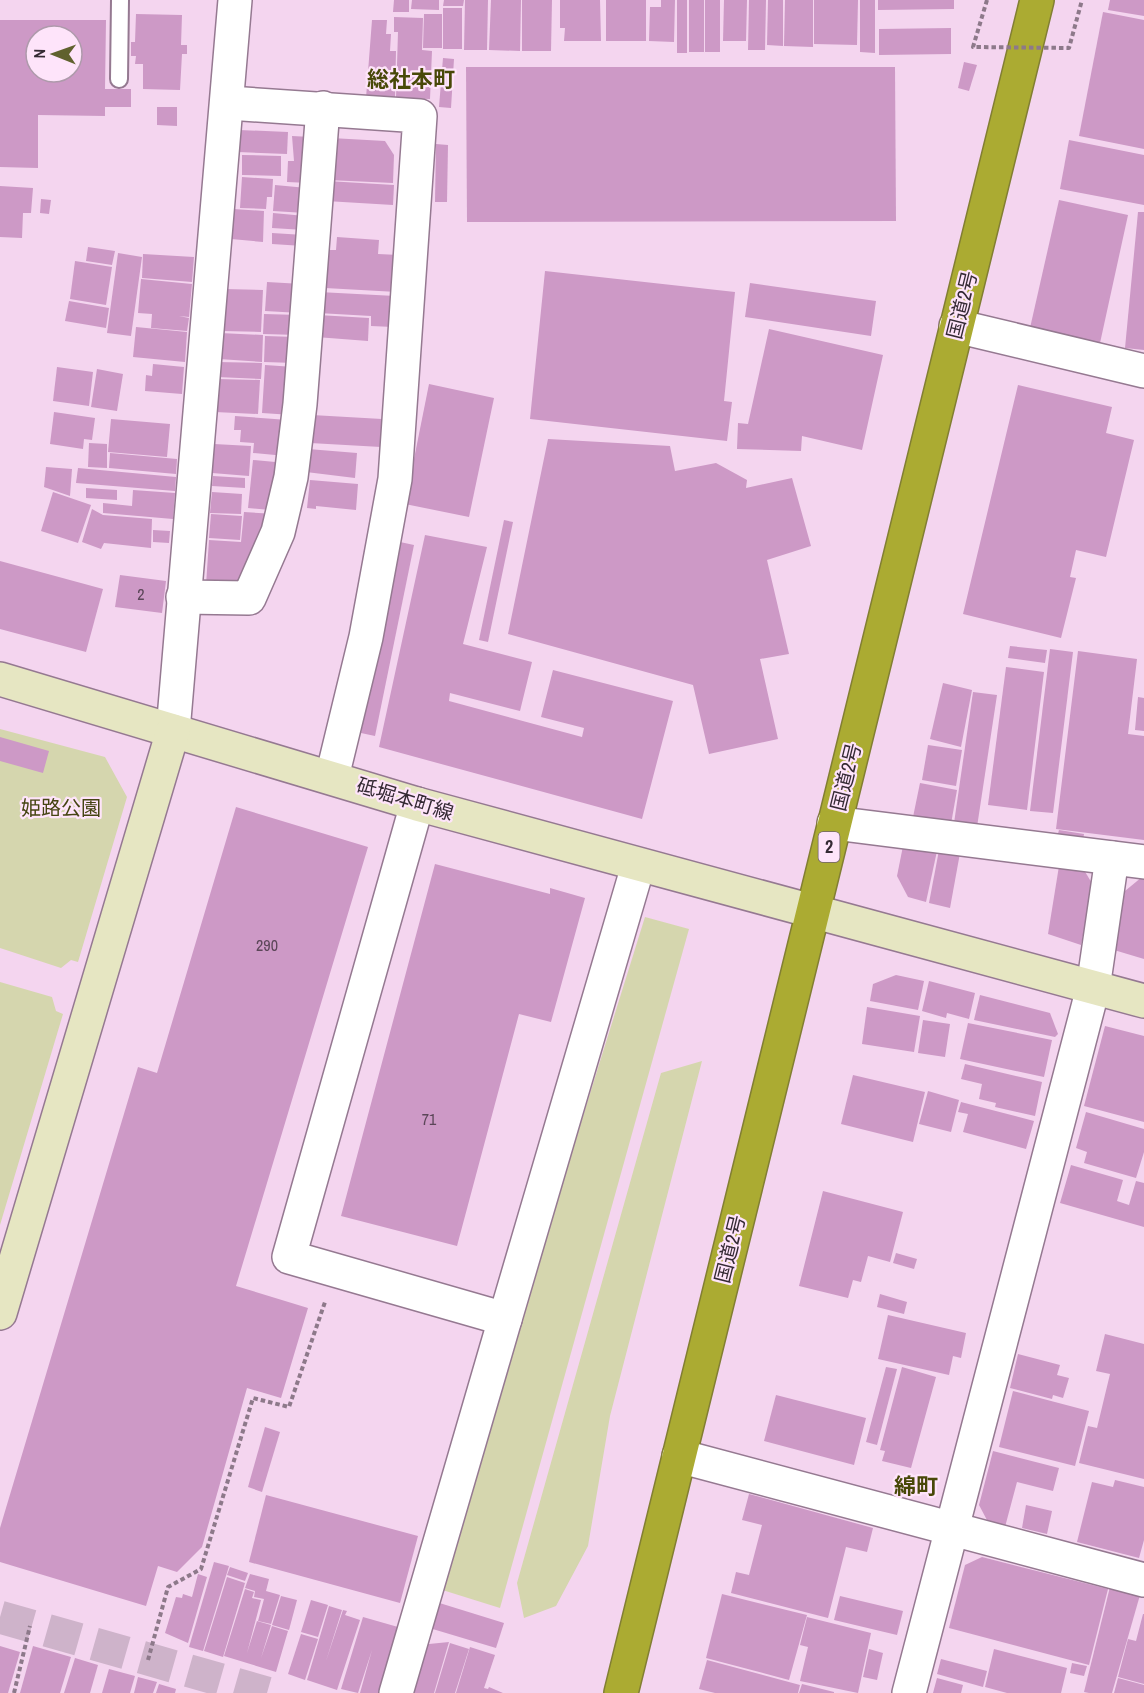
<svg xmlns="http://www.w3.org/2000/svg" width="1144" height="1693" font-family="'Archivo Narrow','Noto Sans JP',sans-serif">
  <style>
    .green { fill: #d5d6ae }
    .building { fill: #cd99c6; fill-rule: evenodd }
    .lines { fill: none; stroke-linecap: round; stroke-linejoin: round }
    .street-tunnel { stroke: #ceb3ca; stroke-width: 33; stroke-dasharray: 33 16; stroke-linecap: butt }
    .lane-casing { stroke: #957991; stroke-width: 20 }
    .street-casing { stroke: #957991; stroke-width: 36 }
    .secondary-casing { stroke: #957991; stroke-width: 36 }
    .highway-casing { stroke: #827e33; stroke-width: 36 }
    .path { stroke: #8d798a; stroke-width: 4; stroke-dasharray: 4.5 3; stroke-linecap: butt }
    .lane { stroke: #fff; stroke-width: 16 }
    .street { stroke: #fff; stroke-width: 33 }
    .secondary { stroke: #e6e6c2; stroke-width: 33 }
    .highway { stroke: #abab32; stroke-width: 33 }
    .path-bridge { stroke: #8d798a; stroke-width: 4; stroke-dasharray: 4.5 3; stroke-linecap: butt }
    .labels { text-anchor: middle; stroke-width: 4.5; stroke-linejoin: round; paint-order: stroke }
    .number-label { font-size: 16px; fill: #5b4658 }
    .shield { fill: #fee4fa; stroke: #71626f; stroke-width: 1.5 }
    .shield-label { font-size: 18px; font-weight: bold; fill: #352a34 }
    .street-label { font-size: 20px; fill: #352a34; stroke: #fee4fa }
    .park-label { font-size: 20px; fill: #464513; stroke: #fee4fa }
    .quarter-label { font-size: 22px; font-weight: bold; fill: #484808; stroke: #fee4fa }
  </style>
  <rect width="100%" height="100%" fill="#f4d5ef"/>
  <!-- green -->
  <g class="green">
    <path d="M0,729l105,28 22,40 -49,165 -7,-2 -10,8 -61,-20z"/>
    <path d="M645,917l44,12 -189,679 -64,-20z"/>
    <path d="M0,982l52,15 4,14 7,3 -63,211z"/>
    <path d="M702,1061l-92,355 -22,130 -32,60 -32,12 -7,-35 144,-510z"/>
  </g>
  <!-- building -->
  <g class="building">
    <path d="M394,0h15v12h-16z"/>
    <path d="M412,0h27v10l-28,-1z"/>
    <path d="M444,0h20l-1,6h-20z"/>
    <path d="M465,0h23l-1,50h-23z"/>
    <path d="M491,0h30l-1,51 -31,-1z"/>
    <path d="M522,0h30l-1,51h-29z"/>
    <path d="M560,0h40l1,41h-37l1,-13h-5z"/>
    <rect x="606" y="0" width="40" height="41"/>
    <path d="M661,0h14l-1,42 -25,-1 1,-34h11z"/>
    <rect x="677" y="0" width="10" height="53"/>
    <rect x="689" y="0" width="15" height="52"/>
    <rect x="705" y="0" width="15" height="52"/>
    <path d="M724,0h23l-1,41h-23z"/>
    <path d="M749,0h17l-1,50h-17z"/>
    <path d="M768,0h15v46l-16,-1z"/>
    <path d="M785,0h28v47l-29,-1z"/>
    <path d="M814,0h44l-1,45 -43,-1z"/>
    <path d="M860,0h15v53l-15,-1z"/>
    <path d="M878,0h76v9l-76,1z"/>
    <path d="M1110,0h34v16l-36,-6z"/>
    <rect x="443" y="8" width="19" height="41"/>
    <path d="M1103,12l41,8v129l-65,-13z"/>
    <path d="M136,14l46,1 -1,30h6v9h-5l-2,36 -37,-1v-25h-8l1,-8h-5v-14h4z"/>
    <path d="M424,14h18v34h-19z"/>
    <path d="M394,17l29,1 -1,32 10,1 -2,48 -34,-1 2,-66h-4z"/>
    <path d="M0,20h106l-1,69h26v18h-26v9l-67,-1v53l-38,-1zM36,36h36v36h-36z"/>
    <path d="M372,20h15l-1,14h5l-1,17h6l-1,48 -29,-1z"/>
    <path d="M951,28v26l-72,1v-26z"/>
    <path d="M443,58l11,1 -3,49 -12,-1z"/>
    <path d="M964,62l13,3 -8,26 -11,-3z"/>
    <path d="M466,67h429l1,154 -429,1z"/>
    <path d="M157,107h20v19l-20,-1z"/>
    <path d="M239,130l49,2 -1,22 -49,-2z"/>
    <path d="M292,136l19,1 -2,46 -22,-1 1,-21h6z"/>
    <path d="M331,138l54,3 9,14 -1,28 -65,-3z"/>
    <path d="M1069,140l75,15v50l-84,-16z"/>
    <path d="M436,144l12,1 -1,57h-12z"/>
    <path d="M242,155l39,1v20l-39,-1z"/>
    <path d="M242,177l31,2 -1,18h-5l-1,12 -26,-1z"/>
    <path d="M327,181l67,4 -1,20 -67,-4z"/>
    <path d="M275,185l32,3 -2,25 -32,-2z"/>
    <path d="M0,186l33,2 -2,25h-8l-1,25 -22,-1z"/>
    <path d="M41,199l10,1 -2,14 -9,-1z"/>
    <path d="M1059,200l69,15 -28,128 -70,-15z"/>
    <path d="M233,209l31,2 -1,31 -32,-3z"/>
    <path d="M1138,212h6v138l-19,-2z"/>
    <path d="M273,213l32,3 -1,14 -32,-2z"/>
    <path d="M272,233l32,2 -1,11 -31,-2z"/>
    <path d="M337,237l42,3 -1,14 21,1 -2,37 -72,-4 2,-38h9z"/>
    <path d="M88,247l27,4 -3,14 -26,-4z"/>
    <path d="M118,253l24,4 -11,79 -24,-3z"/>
    <path d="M143,254l51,3 -2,25 -50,-4z"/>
    <path d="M75,261l37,6 -6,38 -36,-6z"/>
    <path d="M545,271l190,21 -11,109 8,1 -5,39 -197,-22z"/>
    <path d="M141,279l51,5 -3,33 -10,-1 10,2 -2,13 -36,-3 1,-14 -14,-1z"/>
    <path d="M267,282l35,2 -2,29 -35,-2z"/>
    <path d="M750,283l126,18 -5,35 -126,-19z"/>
    <path d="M224,289l39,1 -2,42 -39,-1z"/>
    <path d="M319,292l76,4 -2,31 -22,-1v-10l-53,-3z"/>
    <path d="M69,301l40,7 -3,20 -41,-7z"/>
    <path d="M264,314l35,1 -1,20 -35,-1z"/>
    <path d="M318,315l51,3 -1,23 -52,-4z"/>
    <path d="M136,327l51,5 -2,30 -52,-5z"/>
    <path d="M769,329l114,26 -21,95 -60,-14 -1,15 -64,-2 1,-26 10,1z"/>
    <path d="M220,333l43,2 -1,27 -43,-3z"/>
    <path d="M265,336l31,1 -1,26 -31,-1z"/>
    <path d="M217,362l45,1 -1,16 -44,-2z"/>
    <path d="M153,364l31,3 -2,27 -37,-3 1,-16 6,1z"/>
    <path d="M265,365l29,2 -2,48 -30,-2z"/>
    <path d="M57,367l36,5 -4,34 -36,-5z"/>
    <path d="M97,369l26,5 -6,37 -26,-4z"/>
    <path d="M217,379l43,1 -2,34 -43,-2z"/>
    <path d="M429,384l65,14 -25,119 -64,-13z"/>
    <path d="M1018,385l94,22 -6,26 28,7 -28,117 -30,-7 -6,27 6,1 -15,60 -98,-24z"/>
    <path d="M54,412l41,6 -3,22 -8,-1 -1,10 -33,-5z"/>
    <path d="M312,415l70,4 -1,28 -71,-4z"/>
    <path d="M235,416l53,4 -2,36 -33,-3 1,-10 -14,-1 1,-12h-7z"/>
    <path d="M111,419l59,5 -3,33 -59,-5z"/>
    <path d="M548,439l122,7 5,25 41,-8 31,17 -1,8 46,-10 19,68 -44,14 22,94 -29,5 18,80 -69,15 -16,-69 -185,-51z"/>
    <path d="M89,443l18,1v24l-19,-1z"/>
    <path d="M214,444l37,2 -2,30 -37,-3z"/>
    <path d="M308,449l49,4 -2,25 -49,-6z"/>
    <path d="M110,453l67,6 -1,15 -67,-6z"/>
    <path d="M253,460l33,3 -5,48 -33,-3z"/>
    <path d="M46,467l26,2 -2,27 -26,-9z"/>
    <path d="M78,468l98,9 -1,14 -99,-8z"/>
    <path d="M213,476l32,2v10l-33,-2z"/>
    <path d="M310,480l48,4 -2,26 -40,-4v3l-9,-1z"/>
    <path d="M86,488l31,2v10l-31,-2z"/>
    <path d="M133,490l42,3 -2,26 -70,-6v-10l29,3z"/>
    <path d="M53,492l38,13 -13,38 -37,-12z"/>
    <path d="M212,492l30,2 -1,20 -31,-1z"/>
    <path d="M92,509l11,6 49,4 -1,29 -47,-5 -3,6 -19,-7z"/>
    <path d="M244,512l32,2 -29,74 -41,-3 3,-45 32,2z"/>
    <path d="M211,514l31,2 -2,24 -31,-2z"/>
    <path d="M504,520l9,2 -25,120 -9,-2z"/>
    <path d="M153,530l17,1 -1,12 -16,-1z"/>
    <path d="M425,535l62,12 -24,97 69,18 -12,49 -70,-18 -1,8 133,36 2,-9 -43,-11 12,-47 120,31 -31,118 -263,-72z"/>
    <path d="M400,542l14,3 -39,191 -14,-3z"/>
    <path d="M0,561l103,28 -17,63 -86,-23z"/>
    <path d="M120,575l46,6 -4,32 -47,-6z"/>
    <path d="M1010,646l37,4 -2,13 -37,-5z"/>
    <path d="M1050,649l23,3 -20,161 -23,-2z"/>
    <path d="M1078,651l59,8 -9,75 16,2v104l-88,-11z"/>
    <path d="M1006,667l38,5 -17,138 -39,-5z"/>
    <path d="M943,683l29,7 -11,57 -31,-8z"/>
    <path d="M973,692l24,3 -20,132 -23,-4z"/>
    <path d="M1138,697l6,1v33l-9,-1z"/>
    <path d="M0,737l49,14 -6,22 -43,-12z"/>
    <path d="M928,745l34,5 -6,36 -34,-6z"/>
    <path d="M920,783l37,7 -6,34 -38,-7z"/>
    <path d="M236,807l132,40 -132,439 72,22 -27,90 -34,-10 -45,159 -25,25 -19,-6 -12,40 -146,-44v-34l138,-461 19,6z"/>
    <path d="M1059,830l25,4 -1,6 -26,-3z"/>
    <path d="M903,846l34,5 -11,51 -18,-5 -11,-21z"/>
    <path d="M939,850l21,3 -10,55 -21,-5z"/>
    <path d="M435,864l115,30v-6l35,10 -34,124 -32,-8 -62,232 -116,-30z"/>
    <path d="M1059,866l25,4 9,15 -12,60 -33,-11z"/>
    <path d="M1142,877h2v82l-30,-9 11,-59z"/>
    <path d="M896,975l28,6 -6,29 -48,-9 3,-17z"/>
    <path d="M929,981l46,12 -6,26 -22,-6 -1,5 -24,-7z"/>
    <path d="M980,995l70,18 8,21 -3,3 -81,-17z"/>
    <path d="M867,1007l53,9 -6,36 -52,-8z"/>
    <path d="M923,1020l27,4 -5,33 -27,-4z"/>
    <path d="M968,1023l84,17 -8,37 -84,-18z"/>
    <path d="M1105,1026l39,10v86l-60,-16z"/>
    <path d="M965,1064l77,18 -7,34 -40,-9 1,-4 -17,-4 3,-15 -21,-5z"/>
    <path d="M853,1075l72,17 -12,50 -72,-18z"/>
    <path d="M928,1091l31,9 -8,32 -32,-8z"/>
    <path d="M961,1102l73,19 -8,28 -63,-17 5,-18 -10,-2z"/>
    <path d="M1086,1112l58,17v23l-8,26 -52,-15 3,-11 -11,-4z"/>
    <path d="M1071,1165l52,15 -6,21 12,4 7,-24 8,2v44l-84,-24z"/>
    <path d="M823,1191l80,21 -13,50 -22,-6 -7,26 -8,-2 -5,18 -49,-12z"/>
    <path d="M896,1253l21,6 -3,10 -21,-6z"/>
    <path d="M880,1294l27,8 -3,12 -27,-7z"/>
    <path d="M888,1315l78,18 -5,25 -8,-2 -4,19 -71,-16z"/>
    <path d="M1105,1334l39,10v135l-65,-16 9,-37 9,2 13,-54 -14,-3z"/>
    <path d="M1018,1354l42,11 -3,10 12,3 -6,20 -10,-3 -1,4 -42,-11z"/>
    <path d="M886,1367l11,2 -20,76 -11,-3z"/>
    <path d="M902,1367l34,10 -25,91 -29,-7 3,-10 -5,-1z"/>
    <path d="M1013,1391l76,20 -14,55 -76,-19z"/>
    <path d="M776,1395l90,23 -12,47 -90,-24z"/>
    <path d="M265,1427l15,5 -18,60 -14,-5z"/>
    <path d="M993,1451l66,17 -6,23 -36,-9 -12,45 -17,-5 -9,-17z"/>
    <path d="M1115,1480l29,7v53l-5,18 -62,-16 15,-60 21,5z"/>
    <path d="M749,1494l124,34 -6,24 -21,-5 -18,71 -97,-25 5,-21 13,3 13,-50 -20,-5z"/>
    <path d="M266,1495l152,41 -18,67 -151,-41z"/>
    <path d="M1026,1505l26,6 -5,23 -25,-6z"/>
    <path d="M982,1557l126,32 -19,76 -140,-37 16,-63z"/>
    <path d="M214,1562l15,4 -26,85 -14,-4z"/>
    <path d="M230,1567l18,6 -3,8 -18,-6z"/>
    <path d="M198,1574l9,3 -19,66 -23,-10 11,-36 6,1 1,-4 9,3z"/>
    <path d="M250,1574l19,5 -3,12 14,4 -9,29 -13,-3 6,-22 -10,-2 1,-6 -10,-3z"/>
    <path d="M227,1577l18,6 -22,74 -19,-6z"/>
    <path d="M1110,1587l30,8 -28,98h-23l-5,-1z"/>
    <path d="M245,1589l9,3 -2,6 9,2 -14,53 10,-32 14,4 -10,33 11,-32 16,5 -12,41 -52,-16z"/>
    <path d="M722,1594l85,21 -18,65 -83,-22z"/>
    <path d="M281,1596l16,4 -8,30 -17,-5z"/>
    <path d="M840,1596l63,15 -6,24 -63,-15z"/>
    <path d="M311,1600l17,5 -10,32 -17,-5z"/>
    <path d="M433,1601l71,22 -8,25 -70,-21z"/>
    <path d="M329,1606l13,4 -16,51 17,-51 4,1 -2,4 15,5 -23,70 -30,-10z"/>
    <path d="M1143,1614h1v70l-26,-7 10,-38 8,2z"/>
    <path d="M363,1617l42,12 -20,64h-25l12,-43 -14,43 -17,-4z"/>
    <path d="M807,1617l64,16 -13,60 -58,-12 8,-34 -8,-2z"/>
    <path d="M301,1634l17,5 -13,41 -17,-6z"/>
    <path d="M449,1642l-15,51h-29l14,-48z"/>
    <path d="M450,1643l19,6 -14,44h-20z"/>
    <path d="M0,1646l20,6 -12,41h-8z"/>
    <path d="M33,1646l38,11 -11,36h-40z"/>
    <path d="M470,1647l25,8 -11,33 4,1 1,-2 14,6h-47z"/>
    <path d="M869,1649l14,4 -6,27 -14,-3z"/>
    <path d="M994,1649l73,19 -6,25h-54l-22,-6z"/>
    <path d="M75,1658l23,7 -8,28h-26z"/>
    <path d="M941,1659l46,12 -4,16 -46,-13z"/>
    <path d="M707,1660l93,25 -2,8h-83l-16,-4z"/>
    <path d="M1072,1663l15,3 -3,10 -14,-3z"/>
    <path d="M109,1669l26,7 -5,17h-28z"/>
    <path d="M138,1677l19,5 -4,11h-19z"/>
    <path d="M937,1678l26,7 -2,8h-28z"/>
    <path d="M1118,1678l26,7v8h-30z"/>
    <path d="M159,1684l17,5 -1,4h-19z"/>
    <path d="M802,1684l32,8v1h-35z"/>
  </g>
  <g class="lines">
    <!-- street-tunnel -->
    <path class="street-tunnel" d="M0,1617l267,76"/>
    <!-- lane casing -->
    <g class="lane-casing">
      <path id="lane" d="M119,79l1,-79"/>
    </g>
    <!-- street casing -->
    <g class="street-casing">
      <g id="street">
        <path d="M229,103l191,13 -25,363 -29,158 -34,140"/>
        <path d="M956,326l188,45"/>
        <path d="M183,597l66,1 29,-66 13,-55 9,-73 23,-296"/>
        <path d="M173,731l62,-731"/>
        <path d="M417,804l-128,453 216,62 133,-453"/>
        <path d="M834,823l310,39"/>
        <path d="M679,1456l465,124"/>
        <path d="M396,1693l109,-374"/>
        <path d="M909,1693l184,-705 19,-130"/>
      </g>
    </g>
    <!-- secondary casing -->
    <g class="secondary-casing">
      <g id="secondary">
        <path d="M0,679l417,125 727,197"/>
        <path d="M0,1313l173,-582"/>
      </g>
    </g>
    <!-- highway casing -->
    <g class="highway-casing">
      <path id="highway" d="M621,1693l416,-1693"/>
    </g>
    <!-- path -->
    <g class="path">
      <path d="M148,1660l20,-73 33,-18 52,-171 36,9 36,-105"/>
      <path d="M14,1693l16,-67"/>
    </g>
    <!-- lane -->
    <use href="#lane" class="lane"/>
    <!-- street -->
    <use href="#street" class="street"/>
    <!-- secondary -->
    <use href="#secondary" class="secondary"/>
    <!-- highway -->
    <use href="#highway" class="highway"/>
    <!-- path-bridge -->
    <path class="path-bridge" d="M987,0l-14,47 96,1 13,-48"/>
  </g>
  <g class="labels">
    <!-- number labels -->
    <g class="number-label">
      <text x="141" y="600">2</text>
      <text x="267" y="951">290</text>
      <text x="429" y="1125">71</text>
    </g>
    <!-- shield labels -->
    <rect class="shield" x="818.5" y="832" width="21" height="30" rx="4.5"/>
    <g class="shield-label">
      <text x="829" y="853">2</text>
    </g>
    <!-- street labels -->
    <g class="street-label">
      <text transform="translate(962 305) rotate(-76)" y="7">国道2号</text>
      <text transform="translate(846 777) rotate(-76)" y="7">国道2号</text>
      <text transform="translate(405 799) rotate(17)" y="7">砥堀本町線</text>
      <text transform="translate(730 1249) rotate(-76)" y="7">国道2号</text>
    </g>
    <!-- park labels -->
    <g class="park-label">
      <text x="61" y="815">姫路公園</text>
    </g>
    <!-- quarter labels -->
    <g class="quarter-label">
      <text x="411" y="87">総社本町</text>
      <text x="916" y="1494">綿町</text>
    </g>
  </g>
  <!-- north arrow -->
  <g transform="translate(54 54) rotate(271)"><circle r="28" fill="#fee4fa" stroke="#ae9aab" stroke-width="1.5"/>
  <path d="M0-4.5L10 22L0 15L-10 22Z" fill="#60612e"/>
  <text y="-9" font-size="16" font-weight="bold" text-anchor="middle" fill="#352a34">N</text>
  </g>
</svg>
